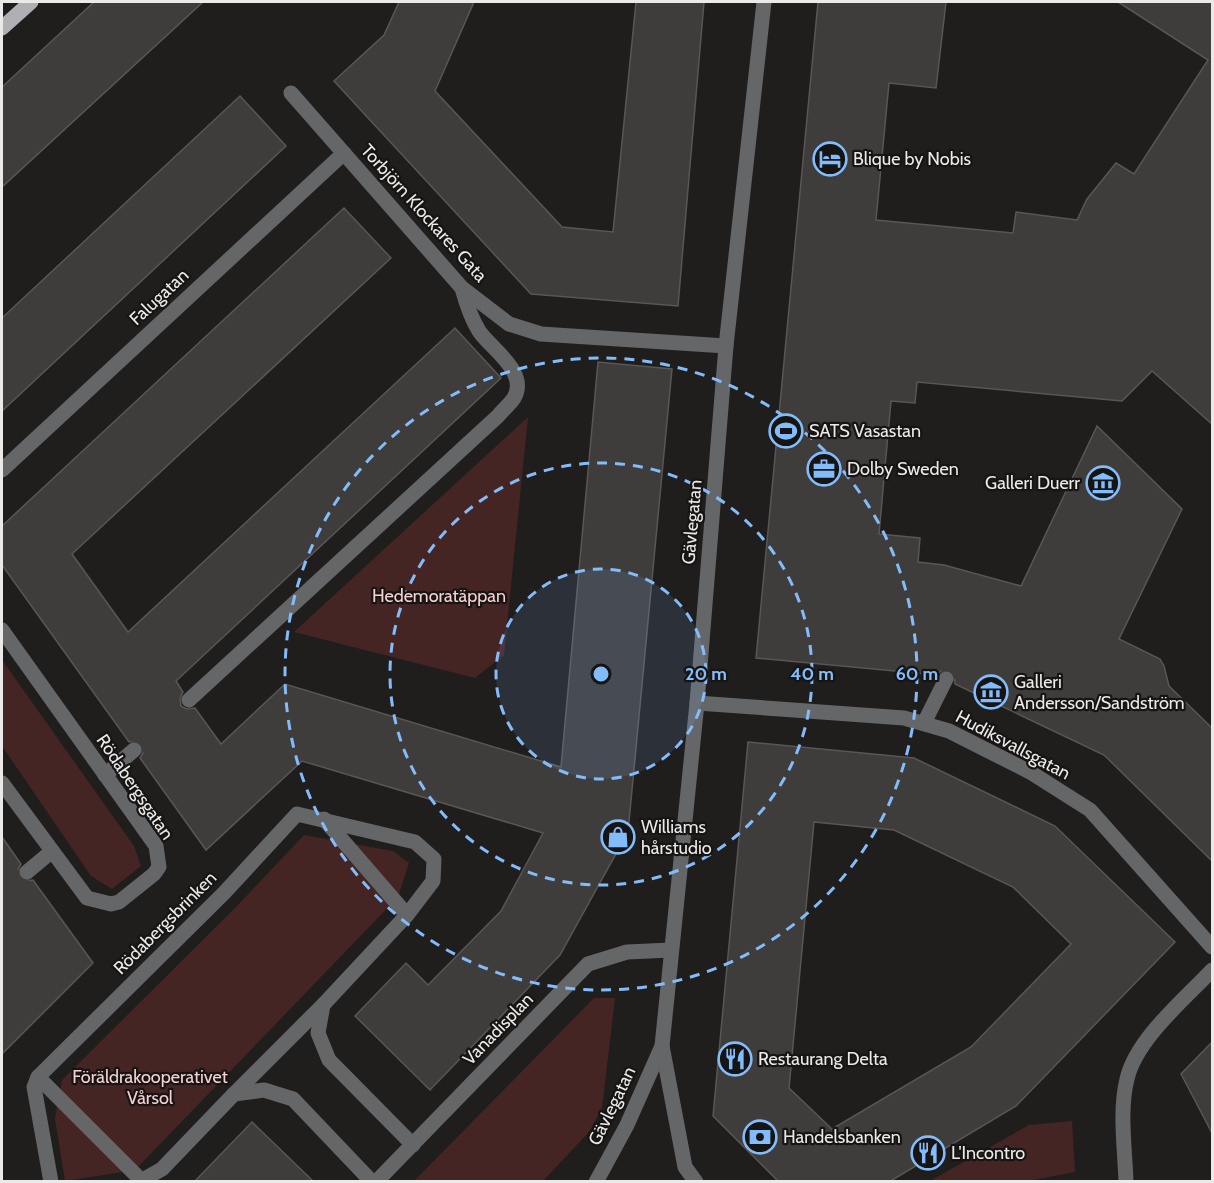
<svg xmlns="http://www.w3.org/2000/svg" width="1214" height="1183" font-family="Cabin,sans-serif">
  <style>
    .green { fill: #452524 }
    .building { fill: #3f3c3c; stroke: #595655; stroke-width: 1.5; fill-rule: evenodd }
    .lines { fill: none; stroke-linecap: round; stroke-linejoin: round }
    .minor-tunnel { stroke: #3f3c3c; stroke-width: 15; stroke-dasharray: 15 8; stroke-linecap: butt }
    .minor { stroke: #656668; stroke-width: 15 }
    .major { stroke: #aeb0b3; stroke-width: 15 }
    .ring { fill: none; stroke: #83bcfb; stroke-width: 3; stroke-dasharray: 10 8 }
    .labels { text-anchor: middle; stroke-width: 4.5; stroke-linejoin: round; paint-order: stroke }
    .poi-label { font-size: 18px; fill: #eceae9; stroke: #171414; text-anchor: start }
    .street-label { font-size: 18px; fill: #eceae9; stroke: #171414 }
    .park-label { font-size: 18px; fill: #f6d1cf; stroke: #171414 }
    .centre { fill: #83bcfb; stroke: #171414; stroke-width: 3 }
    .ring-label { font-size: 18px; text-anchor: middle; font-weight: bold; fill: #83bcfb; stroke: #171414; stroke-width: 4.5; stroke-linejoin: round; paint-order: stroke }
  </style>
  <rect width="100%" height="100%" fill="#201d1d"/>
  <!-- green -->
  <g class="green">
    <path d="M528,417l-24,238 -29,23 -181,-46z"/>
    <path d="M2,660l132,186 7,20 -29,23 -21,-13 -89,-130z"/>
    <path d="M304,835l89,16 16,12 -11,34 -263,273 -70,11 -10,-62 7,-39 174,-173z"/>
    <path d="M594,998h21l-13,110 -13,24 -46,49h-129z"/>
    <path d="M1072,1121l3,51 -47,9h-98l99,-56z"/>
  </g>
  <!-- building -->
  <g class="building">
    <path d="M94,2h109l-201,185v-100z"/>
    <path d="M399,2h75l-39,89 127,136 51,5 23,-230h68l-26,304 -147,-12 -162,-175 -35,-38 50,-46z"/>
    <path d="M818,2h128l-10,86 -47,-5 -13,137 137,13 3,-21 61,8 10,-21 29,-36 18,11 74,-114 -90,-58h94v422l-60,-53 -30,30 -205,-19 -2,21 -24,-2 -12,133 41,4 -2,24 26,3 77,21 76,-160 85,83 -63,130 41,20 4,7 5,20 43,42v133l-108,-106 -149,-71 -1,-10 -4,-4 -9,1 -4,4 -181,-17z"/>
    <path d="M240,96l46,50 -284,265v-93z"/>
    <path d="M344,208l47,50 -319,296 56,78 327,-304 46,50 -325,303 7,11 -3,6 1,8 6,3 8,-1 26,36 64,-60 276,83 37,-405 74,7 -44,463 -68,123 -130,135 -75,-74 51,-53 22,22 73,-74 42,-78 -241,-72 -96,89 -66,-92 3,-5 -1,-9 -5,-3 -8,1 -127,-177v-39z"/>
    <path d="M748,742l166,16 141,68 120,116 -159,164 -127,76h-110l-66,-66zM814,822l80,8 119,57 58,57 -100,103 -139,82 -43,-41z"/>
    <path d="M2,837l19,27 -3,5 1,9 5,3 9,-1 60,83 -91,91z"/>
    <path d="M1212,1042v91l-31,-59z"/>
    <path d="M252,1122l62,60h-120z"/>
  </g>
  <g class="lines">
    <!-- minor-tunnel -->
    <g class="minor-tunnel">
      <path d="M946,679l48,-99"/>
      <path d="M134,750l55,-50"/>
      <path d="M2,894l25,-22"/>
    </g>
    <!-- minor -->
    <g class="minor">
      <path d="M291,93l171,195 47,36 32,10 185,12"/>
      <path d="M2,470l342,-317"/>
      <path d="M2,630l154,216 3,21 -5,7 -35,28 -8,2 -24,-6 -85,-115"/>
      <path d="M189,700l309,-284c5,-6 12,-12 16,-18 15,-26 -23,-49 -35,-67 -8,-13 -13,-28 -17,-43"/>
      <path d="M697,703l207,15 45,13 81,41 60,38 122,137"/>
      <path d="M924,723l22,-44"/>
      <path d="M105,775l29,-25"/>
      <path d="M324,819l83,96"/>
      <path d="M27,872l24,-20"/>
      <path d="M38,1077l104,104"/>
      <path d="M234,1094l89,-89"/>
      <path d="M51,1182l-17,-95 4,-10 186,-184 73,-79 118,28 19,17 -1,22 -26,34 -84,90 -5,28 11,27 84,85"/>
      <path d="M139,1182l23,-13 72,-75 30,-4 29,9 79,83"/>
      <path d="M376,1182l212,-218 39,-12 44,-2"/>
      <path d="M596,1182l31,-57 35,-79"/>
      <path d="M696,1182l-11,-15 -23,-121 35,-343 29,-357 38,-344"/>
      <path d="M1126,1182c-1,-33 -7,-71 1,-103 9,-40 58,-80 85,-109"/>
    </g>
    <!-- major -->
    <path class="major" d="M2,28l29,-26"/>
  </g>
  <!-- distance rings -->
  <circle cx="601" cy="674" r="105" fill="#83bcfb" fill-opacity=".12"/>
  <g class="ring">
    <circle cx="601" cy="674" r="105"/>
    <circle cx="601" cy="674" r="211"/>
    <circle cx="601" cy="674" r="316"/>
  </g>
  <!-- icons -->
  <defs>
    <g id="hotel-ring" transform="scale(1.725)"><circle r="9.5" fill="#171414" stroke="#83bcfb" stroke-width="1.5"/><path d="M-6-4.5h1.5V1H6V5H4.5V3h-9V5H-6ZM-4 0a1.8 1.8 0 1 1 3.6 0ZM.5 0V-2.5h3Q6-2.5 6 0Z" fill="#83bcfb"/></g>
    <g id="stadium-ring" transform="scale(1.725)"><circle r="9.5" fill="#171414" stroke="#83bcfb" stroke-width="1.5"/><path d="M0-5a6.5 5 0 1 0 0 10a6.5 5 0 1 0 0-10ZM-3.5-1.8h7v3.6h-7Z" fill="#83bcfb"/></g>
    <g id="office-ring" transform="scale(1.725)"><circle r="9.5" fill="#171414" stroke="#83bcfb" stroke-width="1.5"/><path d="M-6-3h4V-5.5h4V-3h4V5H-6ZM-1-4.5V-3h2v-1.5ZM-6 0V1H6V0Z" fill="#83bcfb"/></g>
    <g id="museum-ring" transform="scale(1.725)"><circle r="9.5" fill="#171414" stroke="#83bcfb" stroke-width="1.5"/><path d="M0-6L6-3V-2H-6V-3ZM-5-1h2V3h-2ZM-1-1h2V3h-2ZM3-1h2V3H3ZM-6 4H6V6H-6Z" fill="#83bcfb"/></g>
    <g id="shop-ring" transform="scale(1.725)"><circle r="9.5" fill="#171414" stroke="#83bcfb" stroke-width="1.5"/><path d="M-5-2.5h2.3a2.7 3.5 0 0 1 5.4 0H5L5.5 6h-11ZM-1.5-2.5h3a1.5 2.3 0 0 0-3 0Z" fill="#83bcfb"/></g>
    <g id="restaurant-ring" transform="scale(1.725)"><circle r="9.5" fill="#171414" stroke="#83bcfb" stroke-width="1.5"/><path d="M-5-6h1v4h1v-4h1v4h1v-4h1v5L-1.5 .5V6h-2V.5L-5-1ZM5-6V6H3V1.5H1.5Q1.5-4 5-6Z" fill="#83bcfb"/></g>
    <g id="bank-ring" transform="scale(1.725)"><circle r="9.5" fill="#171414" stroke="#83bcfb" stroke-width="1.5"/><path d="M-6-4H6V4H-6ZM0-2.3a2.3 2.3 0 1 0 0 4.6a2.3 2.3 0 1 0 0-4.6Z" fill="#83bcfb"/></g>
  </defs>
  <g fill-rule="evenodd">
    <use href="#hotel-ring" x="830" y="159"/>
    <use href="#stadium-ring" x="786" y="431"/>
    <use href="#office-ring" x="824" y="469"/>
    <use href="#museum-ring" x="1103" y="483"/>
    <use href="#museum-ring" x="991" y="692"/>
    <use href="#shop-ring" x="618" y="837"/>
    <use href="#restaurant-ring" x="735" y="1059"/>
    <use href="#bank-ring" x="760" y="1137"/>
    <use href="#restaurant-ring" x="928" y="1153"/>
  </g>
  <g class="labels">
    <!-- poi labels -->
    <g class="poi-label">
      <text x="853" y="165">Blique by Nobis</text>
      <text x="809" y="437">SATS Vasastan</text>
      <text x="847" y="475">Dolby Sweden</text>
      <text x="1080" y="489" text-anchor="end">Galleri Duerr</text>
      <text x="1014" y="688">Galleri<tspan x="1014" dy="21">Andersson/Sandström</tspan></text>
      <text x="641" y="833">Williams<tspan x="641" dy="21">hårstudio</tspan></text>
      <text x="758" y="1065">Restaurang Delta</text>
      <text x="783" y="1143">Handelsbanken</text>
      <text x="951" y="1159">L'Incontro</text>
    </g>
    <!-- street labels -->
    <g class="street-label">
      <text transform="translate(424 213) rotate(48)" y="6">Torbjörn Klockares Gata</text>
      <text transform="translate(159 297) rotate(-43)" y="6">Falugatan</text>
      <text transform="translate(692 522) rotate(-85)" y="6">Gävlegatan</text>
      <text transform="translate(1013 745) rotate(28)" y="6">Hudiksvallsgatan</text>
      <text transform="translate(135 787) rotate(56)" y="6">Rödabergsgatan</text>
      <text transform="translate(165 923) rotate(-45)" y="6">Rödabergsbrinken</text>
      <text transform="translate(498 1029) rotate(-46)" y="6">Vanadisplan</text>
      <text transform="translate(612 1106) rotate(-64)" y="6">Gävlegatan</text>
    </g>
    <!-- park labels -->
    <g class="park-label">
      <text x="439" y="602">Hedemoratäppan</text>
      <text x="150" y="1083">Föräldrakooperativet<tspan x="150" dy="21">Vårsol</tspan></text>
    </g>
  </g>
  <circle cx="601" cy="674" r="9" class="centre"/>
  <g class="ring-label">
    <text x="706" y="680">20 m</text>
    <text x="812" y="680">40 m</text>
    <text x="917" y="680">60 m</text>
  </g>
  <!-- border -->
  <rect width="1214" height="1183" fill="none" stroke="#eceae9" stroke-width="6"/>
</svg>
